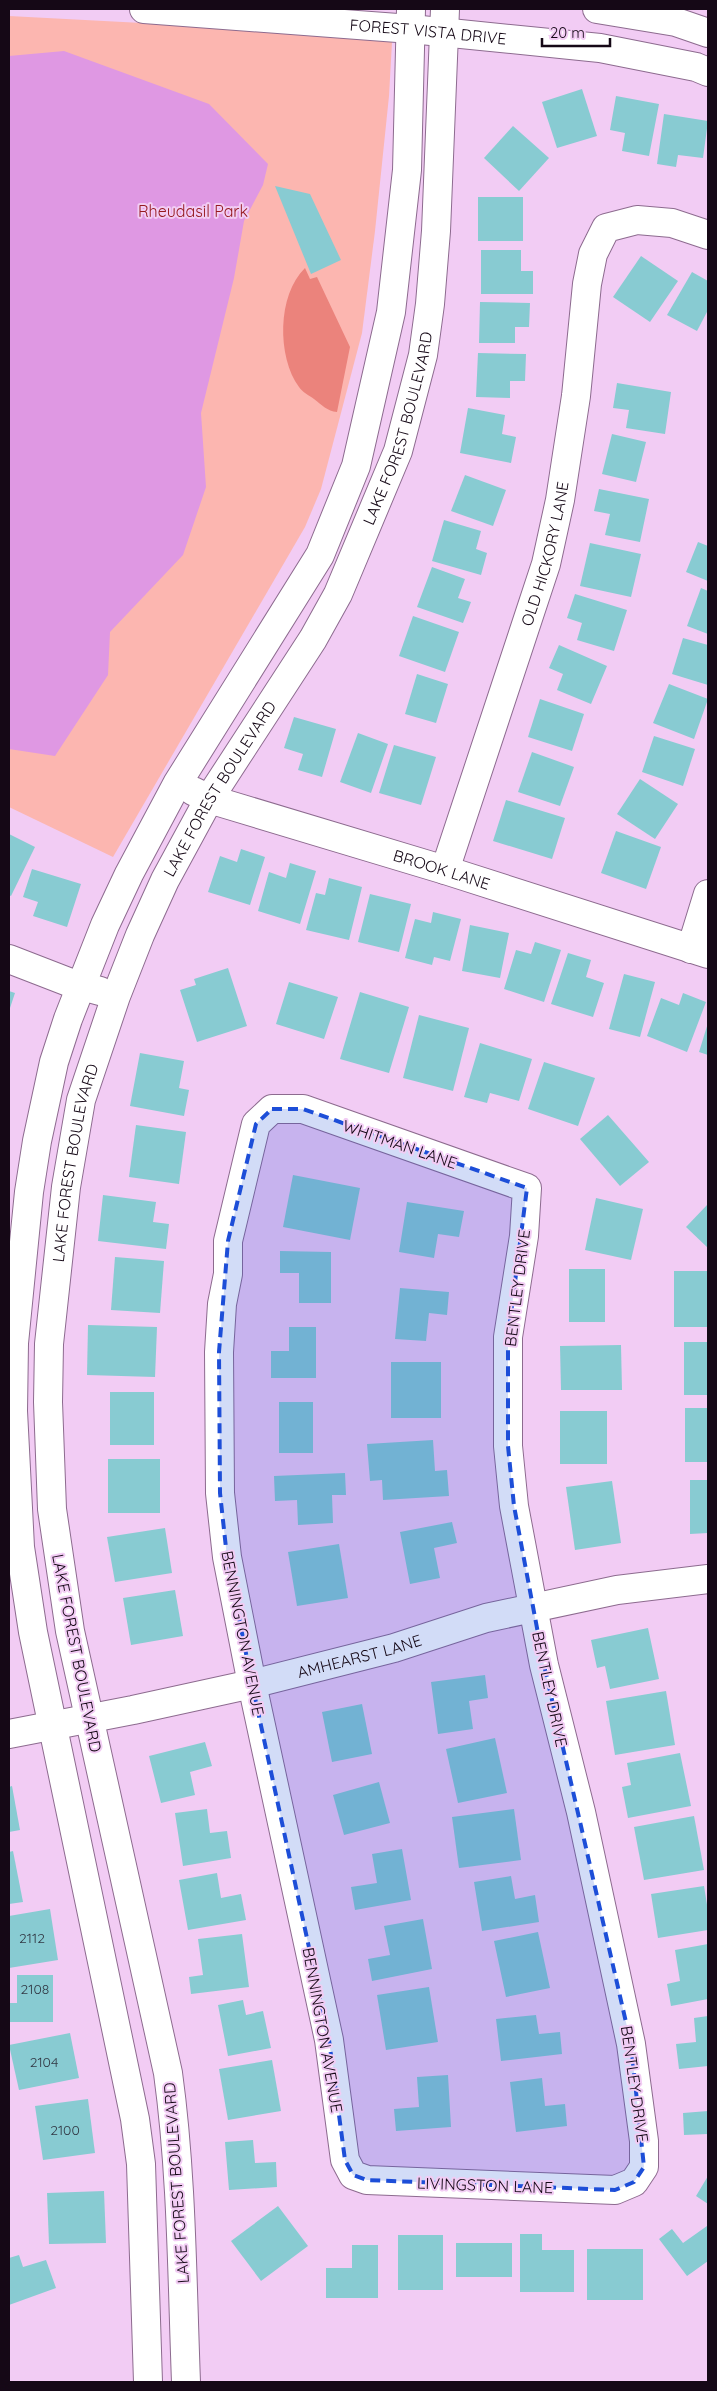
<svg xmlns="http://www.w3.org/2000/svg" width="717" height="2391" font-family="Quicksand,sans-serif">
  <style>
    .green { fill: #fcb6b0 }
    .forest { fill: #eb837c }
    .water { fill: #df98e3 }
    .building { fill: #88cbd2 }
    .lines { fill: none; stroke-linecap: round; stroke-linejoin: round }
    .minor-casing { stroke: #8d6b8f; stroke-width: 30 }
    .major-casing { stroke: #8d6b8f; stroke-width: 30 }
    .minor { stroke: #fff; stroke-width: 28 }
    .major { stroke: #fff; stroke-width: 28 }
    .marked { fill: #1d4ed8; fill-opacity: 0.2; stroke: #1d4ed8; stroke-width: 4; stroke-dasharray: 10 6; stroke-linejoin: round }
    .labels { text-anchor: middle; stroke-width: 4; stroke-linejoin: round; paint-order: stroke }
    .number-label { font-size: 14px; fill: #323945 }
    .street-label { font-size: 16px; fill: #150816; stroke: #f2ccf4 }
    .park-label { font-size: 16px; fill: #961a20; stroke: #f2ccf4 }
  </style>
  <rect width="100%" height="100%" fill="#f2ccf4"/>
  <!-- green -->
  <path class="green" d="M9,16l247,13 136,13 -3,54 -14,135 -13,102 -41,156 -16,38 -192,330 -104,-50z"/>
  <!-- forest -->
  <path class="forest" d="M305,268l5,11 7,-2 33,70 -13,65c-10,-1 -15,-7 -23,-13 -4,-3 -12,-7 -15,-12 -22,-30 -22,-92 6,-119z"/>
  <!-- water -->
  <path class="water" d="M64,51l145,53 59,60 -5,21 -19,36 -10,57 -33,135 5,74 -23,68 -73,77 -2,43 -53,81 -46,-7v-693z"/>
  <!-- building -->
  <g class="building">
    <path d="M582,89l15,47 -40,12 -15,-46z"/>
    <path d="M616,96l43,8 -10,52 -27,-5 3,-18 -15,-3z"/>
    <path d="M664,114l44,7 -5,37 -25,-3 -2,12 -19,-3z"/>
    <path d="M513,126l36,32 -30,33 -35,-33z"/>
    <path d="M275,186l35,8 31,66 -30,14z"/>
    <rect x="478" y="197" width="45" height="44"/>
    <path d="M481,250h40v21h12v23h-52z"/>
    <path d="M641,256l37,25 -28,41 -37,-25z"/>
    <path d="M692,272l16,9v29l-11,21 -30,-16z"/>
    <path d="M480,302l50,1 -1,24h-14v16h-36z"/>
    <path d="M478,353l48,1 -1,27h-15v17l-34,-1z"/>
    <path d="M617,383l54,9 -6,42 -39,-6 3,-18 -16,-2z"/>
    <path d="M468,408l37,7 -3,19 14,3 -5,26 -51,-10z"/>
    <path d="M612,434l34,8 -10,40 -34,-8z"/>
    <path d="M465,475l41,15 -13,36 -42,-15z"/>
    <path d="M599,489l50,10 -9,43 -35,-7 5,-21 -16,-3z"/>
    <path d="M444,520l37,11 -5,18 11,4 -6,22 -49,-14z"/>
    <path d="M698,542l10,4v35l-22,-9z"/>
    <path d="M590,543l51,11 -10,43 -51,-11z"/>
    <path d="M432,567l33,12 -7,19 13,4 -8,21 -46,-16z"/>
    <path d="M701,588l7,3v43l-21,-8z"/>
    <path d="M575,594l52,16 -13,41 -37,-11 5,-17 -15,-5z"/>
    <path d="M413,616l46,16 -14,40 -46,-16z"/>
    <path d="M683,638l25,7v40l-36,-11z"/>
    <path d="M559,645l48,21 -16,38 -34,-14 6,-16 -14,-6z"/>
    <path d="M417,674l31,10 -12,39 -31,-9z"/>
    <path d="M669,684l39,15 -14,40 -41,-16z"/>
    <path d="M540,699l44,15 -12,37 -44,-14z"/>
    <path d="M294,717l42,12 -14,48 -24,-7 5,-16 -19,-6z"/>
    <path d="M358,733l30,11 -17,49 -31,-11z"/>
    <path d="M654,736l41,13 -12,37 -41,-14z"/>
    <path d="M394,745l42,12 -15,48 -42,-12z"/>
    <path d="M532,752l42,15 -14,39 -42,-14z"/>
    <path d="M640,779l38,25 -23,35 -38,-25z"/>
    <path d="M506,800l59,18 -13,41 -59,-18z"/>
    <path d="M616,831l45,16 -15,42 -45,-16z"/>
    <path d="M9,834l26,13 -24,49 -2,-1z"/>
    <path d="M241,849l24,8 -15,48 -42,-13 12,-36 17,6z"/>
    <path d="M290,863l26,8 -16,53 -42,-13 11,-39 17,6z"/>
    <path d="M32,869l49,15 -14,43 -34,-11 5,-14 -15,-5z"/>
    <path d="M329,878l33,9 -13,53 -43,-10 10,-37 9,2z"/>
    <path d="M370,894l41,10 -12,48 -41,-10z"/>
    <path d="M433,912l28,7 -11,42 -16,-4 -2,8 -27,-7 10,-39 16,4z"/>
    <path d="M470,925l39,8 -9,45 -38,-7z"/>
    <path d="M535,942l26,8 -17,52 -40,-13 12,-39 15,4z"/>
    <path d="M568,953l23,7 -5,17 18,6 -11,34 -42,-13z"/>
    <path d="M228,968l19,58 -50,16 -17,-52 16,-5 -2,-6z"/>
    <path d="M624,974l31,8 -15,55 -31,-8z"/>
    <path d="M289,982l49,15 -14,42 -48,-15z"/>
    <path d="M9,991l6,2 -6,18z"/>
    <path d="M360,992l49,15 -20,66 -49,-14z"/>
    <path d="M683,993l23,9 -19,50 -40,-16 14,-38 18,7z"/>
    <path d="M419,1015l50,13 -16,63 -50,-13z"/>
    <path d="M708,1023v32l-9,-3z"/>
    <path d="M480,1043l52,16 -13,42 -29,-8 -3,10 -23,-6z"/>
    <path d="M140,1053l44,8 -5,27 10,2 -5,26 -54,-10z"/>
    <path d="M544,1062l51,16 -17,48 -50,-17z"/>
    <path d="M608,1115l41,47 -29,24 -40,-47z"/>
    <path d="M136,1125l50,7 -7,52 -50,-7z"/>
    <path d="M293,1175l67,13 -10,52 -67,-13z"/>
    <path d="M103,1195l53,7 -3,20 16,2 -3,25 -68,-8z"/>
    <path d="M596,1198l47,11 -12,51 -46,-10z"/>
    <path d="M407,1202l57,9 -5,26 -21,-3 -4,24 -35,-6z"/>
    <path d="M708,1204v44l-22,-21z"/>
    <path d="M280,1251l51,1v51h-32v-30h-19z"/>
    <path d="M115,1257l49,4 -4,52 -49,-3z"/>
    <rect x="569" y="1269" width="36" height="53"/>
    <rect x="674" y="1271" width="34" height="56"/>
    <path d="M400,1288l49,4 -2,23 -18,-2 -3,28 -31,-2z"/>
    <path d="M88,1325l69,2 -2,50 -68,-2z"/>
    <path d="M289,1327h27v51h-45v-27h18z"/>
    <rect x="684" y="1342" width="24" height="53"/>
    <path d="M621,1345l1,45h-61l-1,-44z"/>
    <rect x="391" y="1362" width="50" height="56"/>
    <rect x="110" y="1392" width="44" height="53"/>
    <rect x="279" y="1402" width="34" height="51"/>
    <rect x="685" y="1408" width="23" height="54"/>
    <rect x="560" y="1411" width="47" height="53"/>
    <path d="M433,1440l2,31 12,-1 2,26 -66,4 -1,-20 -12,1 -3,-37z"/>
    <rect x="108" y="1459" width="52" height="54"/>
    <path d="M345,1473l1,22h-14l1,28 -35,2 -1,-25 -22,1 -1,-25z"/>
    <path d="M690,1480h18v53l-18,1z"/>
    <path d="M612,1481l9,62 -46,7 -9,-63z"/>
    <path d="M452,1522l5,21 -23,5 6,30 -30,6 -10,-52z"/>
    <path d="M165,1528l7,45 -57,9 -8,-45z"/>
    <path d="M339,1544l9,54 -51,8 -9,-54z"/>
    <path d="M175,1590l8,46 -52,9 -8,-47z"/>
    <path d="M648,1628l11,51 -49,10 -5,-23 -8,2 -6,-28z"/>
    <path d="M485,1675l3,23 -19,3 4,28 -35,5 -7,-52z"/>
    <path d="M666,1691l9,54 -60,10 -9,-54z"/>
    <path d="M362,1704l10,50 -40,8 -10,-50z"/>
    <path d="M495,1738l12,55 -49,10 -12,-54z"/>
    <path d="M205,1742l7,24 -22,6 5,23 -34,8 -12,-47z"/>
    <path d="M680,1753l11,53 -63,12 -6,-31 9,-2 -4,-22z"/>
    <path d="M379,1782l11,41 -46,12 -11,-40z"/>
    <path d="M12,1786l8,44 -11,2v-45z"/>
    <path d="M207,1809l3,24 17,-2 4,27 -48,8 -8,-53z"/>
    <path d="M514,1809l7,51 -62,8 -7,-51z"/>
    <path d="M694,1816l10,54 -60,10 -10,-53z"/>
    <path d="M402,1849l9,51 -56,10 -4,-23 26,-4 -5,-29z"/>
    <path d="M13,1851l10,51 -14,2v-52z"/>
    <path d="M217,1873l4,25 20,-4 5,26 -58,10 -9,-50z"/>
    <path d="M511,1876l4,23 20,-4 4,27 -57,9 -8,-49z"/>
    <path d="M704,1886l4,25v19l-50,8 -7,-44z"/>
    <path d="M50,1909l8,51 -49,8v-52z"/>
    <path d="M423,1919l9,50 -60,12 -4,-22 22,-4 -6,-29z"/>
    <path d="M538,1932l12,56 -44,9 -12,-56z"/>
    <path d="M242,1934l7,53 -58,7 -2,-17 14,-2 -5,-36z"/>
    <path d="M708,1944v55l-37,7 -4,-22 13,-3 -5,-31z"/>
    <path d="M17,1975h36v47h-44v-19h8z"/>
    <path d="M429,1987l9,55 -52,8 -9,-55z"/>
    <path d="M243,2000l3,15 17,-4 8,37 -43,8 -10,-51z"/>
    <path d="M536,2015l3,19 21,-2 2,22 -61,7 -5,-42z"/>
    <path d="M708,2016v50l-29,3 -3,-25 20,-2 -2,-24z"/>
    <path d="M70,2033l9,45 -60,12 -10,-45z"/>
    <path d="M272,2060l9,51 -53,9 -9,-51z"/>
    <path d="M448,2075l3,52 -55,4 -2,-22 25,-2 -2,-30z"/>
    <path d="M542,2078l3,28 20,-2 2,22 -51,6 -6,-50z"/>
    <path d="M88,2099l7,54 -52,7 -8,-54z"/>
    <path d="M708,2111v23l-24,1 -1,-22z"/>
    <path d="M253,2140l2,23 21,-1 1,25 -48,3 -4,-48z"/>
    <path d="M708,2176v28l-12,-8z"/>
    <path d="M104,2191l2,52 -57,1 -2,-51z"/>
    <path d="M278,2206l30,40 -47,35 -30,-40z"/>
    <path d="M707,2226l1,35 -21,15 -28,-37 13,-10 11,14z"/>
    <path d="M520,2234h22v16h32v42h-54z"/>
    <rect x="398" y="2235" width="45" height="55"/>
    <rect x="456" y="2243" width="56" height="34"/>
    <path d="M352,2245h26v53h-52v-30h26z"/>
    <rect x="587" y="2249" width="56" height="51"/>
    <path d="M19,2255l4,12 23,-7 10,28 -47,17v-47z"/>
  </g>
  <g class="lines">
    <!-- minor casing -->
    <g class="minor-casing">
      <g id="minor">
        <path id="s1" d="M193,791l16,8 236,71 263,84"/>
        <path id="s2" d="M445,870l101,-306 14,-64 16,-104 11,-112 6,-30 13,-26 31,-8 35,3 36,12"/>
        <path d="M691,949l17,-55"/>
        <path d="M9,959l62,24 29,8"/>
        <path d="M272,1109h31l224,79 -3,48 -16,101v109l6,60 30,159 37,147 50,232 13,97v26l-10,15 -19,8 -248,-10 -14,-5 -8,-15 -16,-120 -77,-356 -25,-127 -7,-64 -1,-141 3,-48 6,-30v-33l28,-117z"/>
        <path id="s3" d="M9,1734l124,-24 119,-26 142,-36 92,-30 131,-28 91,-11"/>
        <path d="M148,2382l-7,-218 -6,-45 -102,-487 -13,-85 -7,-136 1,-68 15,-151 8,-51 17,-79 14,-43 37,-94 24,-51 48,-90 143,-229 36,-89 35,-154 16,-142 4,-161"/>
        <path id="s4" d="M186,2382c-4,-103 -4,-207 -18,-309l-98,-442 -18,-122 -4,-107 1,-58 17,-157 15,-87 35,-104 24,-61 25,-55 44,-81 104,-160 25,-45 60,-143 25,-96 7,-51 6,-73 9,-222"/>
      </g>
    </g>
    <!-- major casing -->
    <g class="major-casing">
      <g id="major">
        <path id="s5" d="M144,9l267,20 189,19 96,19 12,5"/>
        <path d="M597,9l79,13 32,11"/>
      </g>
    </g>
    <!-- minor -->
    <use href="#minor" class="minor"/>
    <!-- major -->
    <use href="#major" class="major"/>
  </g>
  <!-- marked area -->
  <path class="marked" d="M272,1109h31l224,79 -19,149v109l6,60 30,159 87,379 13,123 -10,15 -19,8 -248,-10 -14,-5 -8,-15 -16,-120 -77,-356 -25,-127 -7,-64 -1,-141 9,-111 28,-117z"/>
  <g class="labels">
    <!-- number labels -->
    <g class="number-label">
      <text x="32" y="1943">2112</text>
      <text x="35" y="1994">2108</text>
      <text x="44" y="2067">2104</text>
      <text x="65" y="2135">2100</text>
    </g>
    <!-- street labels -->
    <g class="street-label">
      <text dy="6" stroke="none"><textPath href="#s5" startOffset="285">FOREST VISTA DRIVE</textPath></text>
      <text dy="6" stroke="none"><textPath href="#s4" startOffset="2044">LAKE FOREST BOULEVARD</textPath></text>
      <text dy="6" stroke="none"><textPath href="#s2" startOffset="332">OLD HICKORY LANE</textPath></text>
      <text dy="6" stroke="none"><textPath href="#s4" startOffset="1639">LAKE FOREST BOULEVARD</textPath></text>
      <text dy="6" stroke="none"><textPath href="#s1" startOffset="261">BROOK LANE</textPath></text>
      <text transform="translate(400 1144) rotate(19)" y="6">WHITMAN LANE</text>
      <text dy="6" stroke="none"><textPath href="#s4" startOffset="1234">LAKE FOREST BOULEVARD</textPath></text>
      <text transform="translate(517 1288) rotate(-83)" y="6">BENTLEY DRIVE</text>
      <text transform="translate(243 1633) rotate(79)" y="6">BENNINGTON AVENUE</text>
      <text transform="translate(77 1653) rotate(79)" y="6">LAKE FOREST BOULEVARD</text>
      <text dy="6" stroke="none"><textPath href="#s3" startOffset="359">AMHEARST LANE</textPath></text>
      <text transform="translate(550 1689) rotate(78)" y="6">BENTLEY DRIVE</text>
      <text transform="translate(323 2030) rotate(80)" y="6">BENNINGTON AVENUE</text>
      <text transform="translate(635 2084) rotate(82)" y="6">BENTLEY DRIVE</text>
      <text transform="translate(176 2183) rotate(-94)" y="6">LAKE FOREST BOULEVARD</text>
      <text transform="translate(485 2185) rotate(2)" y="6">LIVINGSTON LANE</text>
    </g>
    <!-- park labels -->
    <g class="park-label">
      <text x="193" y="217">Rheudasil Park</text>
    </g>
  </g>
  <!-- border -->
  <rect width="717" height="2391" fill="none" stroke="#150816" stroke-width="20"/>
  <!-- scale -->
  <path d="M542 38v8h68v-8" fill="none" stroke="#150816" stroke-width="2.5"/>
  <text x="550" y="38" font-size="15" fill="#150816" stroke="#f2ccf4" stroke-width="4" paint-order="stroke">20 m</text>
</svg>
